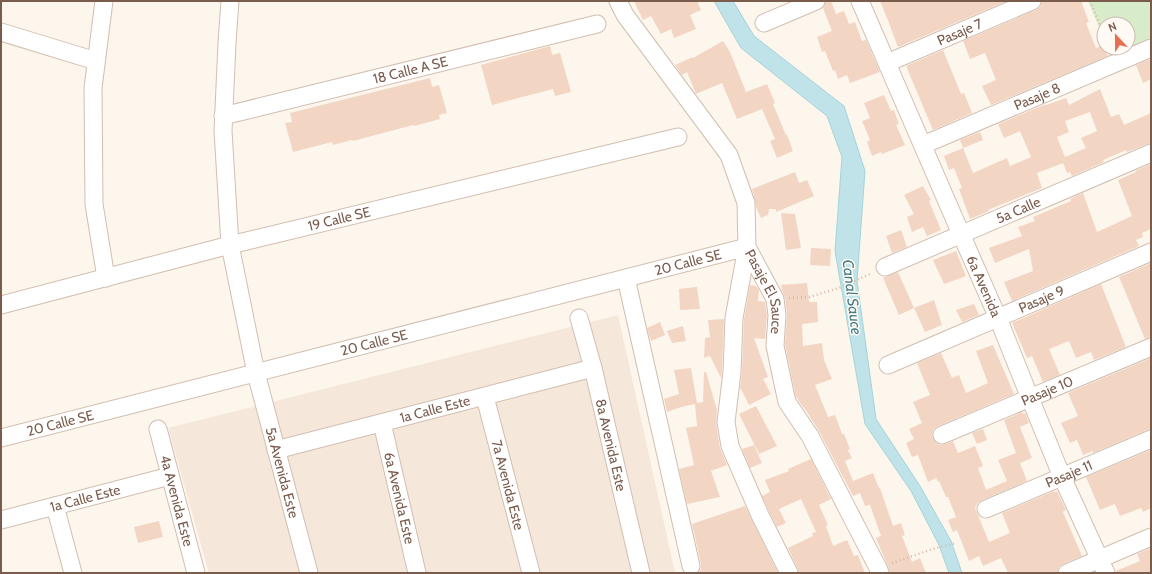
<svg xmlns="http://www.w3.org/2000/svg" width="1152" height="574" font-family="Cabin,sans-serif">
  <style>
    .residential { fill: #f5e8da }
    .green { fill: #d8ecc9 }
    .water { fill: #bfe3e8; stroke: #a5d3da }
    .building { fill: #f3d5c3; fill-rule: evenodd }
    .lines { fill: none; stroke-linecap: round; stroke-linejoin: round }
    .minor-casing { stroke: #d1beb0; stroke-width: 19 }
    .path { stroke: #d9b8a5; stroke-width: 2.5; stroke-dasharray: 1 3; stroke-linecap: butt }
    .minor { stroke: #fff; stroke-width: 17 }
    .labels { text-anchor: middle; stroke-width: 3; stroke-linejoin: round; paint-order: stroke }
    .street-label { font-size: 14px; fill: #7a5c4d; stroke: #fffaf3 }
    .water-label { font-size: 15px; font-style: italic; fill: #437c86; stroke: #fffaf3 }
  </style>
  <rect width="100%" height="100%" fill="#fdf6ec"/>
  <!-- residential -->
  <path class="residential" d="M618,315l57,258h-466l-41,-145z"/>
  <!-- green -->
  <path class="green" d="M1088,1h63v40l-39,16 -4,-9h20v-24h-24v14z"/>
  <!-- water -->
  <path class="water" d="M714,1h19l21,35 90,70 21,65 -8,110 19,138 44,67 31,55 11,32h-13l-10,-28 -28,-54 -46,-67 -30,-173 7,-94 -15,-41 -86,-68z"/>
  <!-- building -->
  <g class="building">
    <path d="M634,1h63l4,9 -11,5 6,14 -22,9 -3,-9 -10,5 -10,-18 -8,4z"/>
    <path d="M826,1h5l5,13 8,-3 5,13 6,-2 7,19 4,-1 14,32 -30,11 -3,-8 -9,4 -3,-9 -2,1 -8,-20 -3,1 -5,-15 15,-6 -9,-23z"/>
    <path d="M880,1h127l-109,46 -11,-29z"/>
    <path d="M1042,1h39l8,21 -3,1 10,25 8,-3v3l4,8 -117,49 -9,-19 14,-6 -11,-27 -15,6 -7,-18 73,-31 4,-3z"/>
    <path d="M723,41l7,11 16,40 21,-8 8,19 -2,1 13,31h1l6,16 -16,7 -7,-17 5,-2 -13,-30 -25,10 -15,-36 -26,11 -9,-22 -5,3 -7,-10 18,-8v1z"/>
    <path d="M550,46l2,9 8,-2 11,39 -16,4 -2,-7 -61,16 -11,-40z"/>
    <path d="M943,50l18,44 3,-1 8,20 -39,17 -27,-64z"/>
    <path d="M1151,59v20l-8,4 -7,-18z"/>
    <path d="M430,78l2,9 7,-2 8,28 -8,2 1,4 -26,7 -1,-1 -60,16 -1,-1 -19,5 -1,-3 -39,10 -8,-29 7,-1 -2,-9z"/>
    <path d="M1100,89l11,28 8,-3 5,11 27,-12v30l-4,1 -20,8 -1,-2 -23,10 1,2 -32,14 -2,-4 -3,1 -4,-10 -26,10 5,15 -42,17 -12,5 1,1 -19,8 -11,-30 3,-1 -8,-20 -5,2 -5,-14 19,-8 10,25 34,-15 3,8 21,-9 -11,-26 -16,7 -6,-14 48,-20v1l20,-7 3,7zM1090,112l7,19 -16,7 5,10 -21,9 -8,-20 12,-5 -4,-11z"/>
    <path d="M884,95l7,16 3,-1 5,14 -3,1 9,20 -23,9 -1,-2 -9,4 -5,-14 3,-2 -8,-19 8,-3 -6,-15z"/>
    <path d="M980,132l3,8 -20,8 -3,-8z"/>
    <path d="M1151,164v65l-9,4 1,4 -7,3 3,6 -127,55 -8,-19 29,-11 -4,-22 -34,14 -6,-15 33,-12 -4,-9 17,-6 -2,-4 38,-16 -1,-2 13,-6 14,39 35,-16 -14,-36 18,-8 -1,-1z"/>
    <path d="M795,172l4,11 8,-3 7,16 -38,16v-3h-7l-1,6 -7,3 -5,-11 -1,-7 -3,-11z"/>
    <path d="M923,186l8,14 -2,1 12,29 -14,6 -4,-9 -11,5 -5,-15 7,-3 -10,-19z"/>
    <path d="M781,213l14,1 6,34 -15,2z"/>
    <path d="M901,230l6,17 -15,6 -6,-17z"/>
    <path d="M811,248l20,1 -1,17 -20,-1z"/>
    <path d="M956,251l10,25 -22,8 -11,-24z"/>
    <path d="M1151,263v74l-6,2 -26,-62z"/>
    <path d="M898,272l16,36 -15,7 -16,-37z"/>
    <path d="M807,283l2,19h8l1,20 -16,2 1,22 19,-3 2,17 8,19 -17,6 13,32 7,-2 7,19h2l6,15 -2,1 4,8 -7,3 8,20 20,-8 6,15h1l13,38 8,-3 4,12 -3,1 10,26 8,-4 6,15h-36l-1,-4 -13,-31 5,-2 -11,-31 -5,1 -5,-13 -7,3 -34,-65 -12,-19 -7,-9 -3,-6h-1l-11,-52 2,-31 -2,-16 -3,-8 -1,-5z"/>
    <path d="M1101,284l25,63 -32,13 -3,-8 -15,6 -7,-17 -20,8 11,26 -17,7 -11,-26 -5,2 -15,-35z"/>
    <path d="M750,285l6,1 3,4 -1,11 7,1 2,13 -2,24 -11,-1 14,39 -5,2 8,15 -22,11 -8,-16 -1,1 2,-18 2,-53z"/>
    <path d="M697,287l3,22 -20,1 -1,-21z"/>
    <path d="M934,300l8,25 -17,7 -11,-24z"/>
    <path d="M974,304l5,11 -17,7 -6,-12z"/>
    <path d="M724,319l-2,52 -1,7 -11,-22 -6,2 1,-20 5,-1 -2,-17z"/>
    <path d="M660,322l5,13 -14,6 -4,-13z"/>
    <path d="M683,326l3,15 -14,2 -5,-12z"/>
    <path d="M993,345l21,49 -76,32 -4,3 -2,5 1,4 3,5 4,2 6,-1 7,-3 5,12 17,-7 8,20 -5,2 8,22 21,-9 -9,-21 18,-7 -12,-33 18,-8 1,2 2,-1 4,10 -9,4 12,31 -12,5 7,18 -45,19 -4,3 -3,5 14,34 21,-9 -8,-20 52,-22 1,1 2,-1 9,19 -3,2 19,44 -19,8 -4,3 -2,6h-49l-7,-15 -18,8 -4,-10 -10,5 -12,-31 -4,2 -5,-12 8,-3 -8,-20h-2l-7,-16 -1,1 -2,-4 -8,4 -10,-27 -6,2 -6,-14 8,-4 -5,-10 13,-6 -9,-21 17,-7 -13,-32 24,-10 11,25 7,-3 7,18 22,-10 -12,-32z"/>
    <path d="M1151,358v71l-4,1 -54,23v-2l-10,4 -6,-15 -7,3 -9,-20 17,-7 -10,-23z"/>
    <path d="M691,368l6,35 6,-1 1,-30h2l11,38 -1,13 4,25 7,17 -16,6 9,26 -33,7 -8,-35 15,-4 -8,-37 11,-2 -2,-22 -14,3 -14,5 -3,-13 15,-5 -5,-24z"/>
    <path d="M756,406l21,40 -18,8 -20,-40z"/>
    <path d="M983,429l4,11 -10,4 -5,-11z"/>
    <path d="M754,445l8,18 -12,5 -8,-19z"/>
    <path d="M1151,450v58l-8,4 -2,-4 -21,8 -5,-12 -15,6 -14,-33z"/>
    <path d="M811,459l20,40 -12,6 9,20 -2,1 7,20 14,-6 7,16 4,-1 7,18h-66l-1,-4 -10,-21 25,-12 -1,-3 4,-1 -15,-33 -22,10 7,14 -9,4 -8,-16 -7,-15 8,-4 -5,-12 24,-9 -1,-2z"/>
    <path d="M745,506l33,67h-80l3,-4v-5l-9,-40z"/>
    <path d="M159,521l4,16 -25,6 -4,-16z"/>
    <path d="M1151,548v25h-35v-2l24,-10 -3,-7z"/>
  </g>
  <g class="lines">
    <!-- minor casing -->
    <g class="minor-casing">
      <g id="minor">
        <path d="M104,1l-11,87 1,116 12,74"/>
        <path id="s1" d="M230,1l-3,42 -4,88 7,114 26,128 53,200"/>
        <path id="s2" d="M618,1l7,14 104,140 17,48 1,44 28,52 2,16 -2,31 12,56 23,34 38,74 30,58 2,5"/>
        <path id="s3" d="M860,1l101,233 37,84 32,80 32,79 44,96"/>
        <path d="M764,23l52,-22"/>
        <path d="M1,32l95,29"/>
        <path id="s4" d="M887,63l145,-62"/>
        <path id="s5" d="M223,116l374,-92"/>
        <path id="s6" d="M923,145l228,-97"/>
        <path id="s7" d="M885,267l266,-114"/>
        <path d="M626,278l65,288"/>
        <path id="s8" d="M1,305l229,-60 448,-108"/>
        <path id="s9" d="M579,318l14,50 48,205"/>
        <path id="s10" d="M888,365l263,-113"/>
        <path id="s11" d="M485,397l46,176"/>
        <path id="s12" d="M382,423l35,150"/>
        <path id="s13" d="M158,429l38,144"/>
        <path id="s14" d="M942,435l209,-88"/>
        <path id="s15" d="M1,438l746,-191 -13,71 -2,54 -6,50 4,24 30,69 29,58"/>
        <path id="s16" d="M276,450l317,-82"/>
        <path d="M55,506l18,67"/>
        <path id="s17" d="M986,509l165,-70"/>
        <path id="s18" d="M1,520l169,-44"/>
        <path d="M1067,573l84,-36"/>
      </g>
    </g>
    <!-- path -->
    <g class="path">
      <path d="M1090,1l14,34"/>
      <path d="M789,298l20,-1 30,-9 33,-15"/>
      <path d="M892,563l44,-15 20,-5"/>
    </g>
    <!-- minor -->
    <use href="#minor" class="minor"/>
  </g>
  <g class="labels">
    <!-- street labels -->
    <g class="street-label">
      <text dy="5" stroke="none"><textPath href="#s4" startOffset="79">Pasaje 7</textPath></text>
      <text dy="5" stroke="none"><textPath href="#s5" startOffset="193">18 Calle A SE</textPath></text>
      <text dy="5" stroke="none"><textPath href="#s6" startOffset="124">Pasaje 8</textPath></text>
      <text dy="5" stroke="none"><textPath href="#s7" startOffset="145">5a Calle</textPath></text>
      <text dy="5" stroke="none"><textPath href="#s8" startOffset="349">19 Calle SE</textPath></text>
      <text dy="5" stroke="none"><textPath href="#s15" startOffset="709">20 Calle SE</textPath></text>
      <text dy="5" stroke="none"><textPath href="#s3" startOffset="311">6a Avenida</textPath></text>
      <text dy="5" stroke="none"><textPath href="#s2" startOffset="334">Pasaje El Sauce</textPath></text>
      <text dy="5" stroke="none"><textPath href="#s10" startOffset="167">Pasaje 9</textPath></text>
      <text dy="5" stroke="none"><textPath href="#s15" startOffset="385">20 Calle SE</textPath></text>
      <text dy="5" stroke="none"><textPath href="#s14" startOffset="114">Pasaje 10</textPath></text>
      <text dy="5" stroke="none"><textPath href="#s16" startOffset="164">1a Calle Este</textPath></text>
      <text dy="5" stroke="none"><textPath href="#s15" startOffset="61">20 Calle SE</textPath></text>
      <text dy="5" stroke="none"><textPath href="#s9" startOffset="131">8a Avenida Este</textPath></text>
      <text dy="5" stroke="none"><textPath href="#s1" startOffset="478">5a Avenida Este</textPath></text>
      <text dy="5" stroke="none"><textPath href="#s17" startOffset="90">Pasaje 11</textPath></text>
      <text dy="5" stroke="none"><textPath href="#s11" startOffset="91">7a Avenida Este</textPath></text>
      <text dy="5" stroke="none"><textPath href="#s18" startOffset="87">1a Calle Este</textPath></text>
      <text dy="5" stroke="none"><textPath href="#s12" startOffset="77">6a Avenida Este</textPath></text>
      <text dy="5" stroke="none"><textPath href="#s13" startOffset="74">4a Avenida Este</textPath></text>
    </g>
    <!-- water labels -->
    <g class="water-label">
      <text transform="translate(852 297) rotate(83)" y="5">Canal Sauce</text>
    </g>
  </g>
  <!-- border -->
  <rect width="1152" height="574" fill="none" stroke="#7a5c4d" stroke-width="4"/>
  <!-- north arrow -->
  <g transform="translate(1116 36) rotate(338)"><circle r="19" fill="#fffaf3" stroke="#cabbb1"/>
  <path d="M0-3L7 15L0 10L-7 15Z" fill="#e76f51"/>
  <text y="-6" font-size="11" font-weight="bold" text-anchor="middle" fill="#7a5c4d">N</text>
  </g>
</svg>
